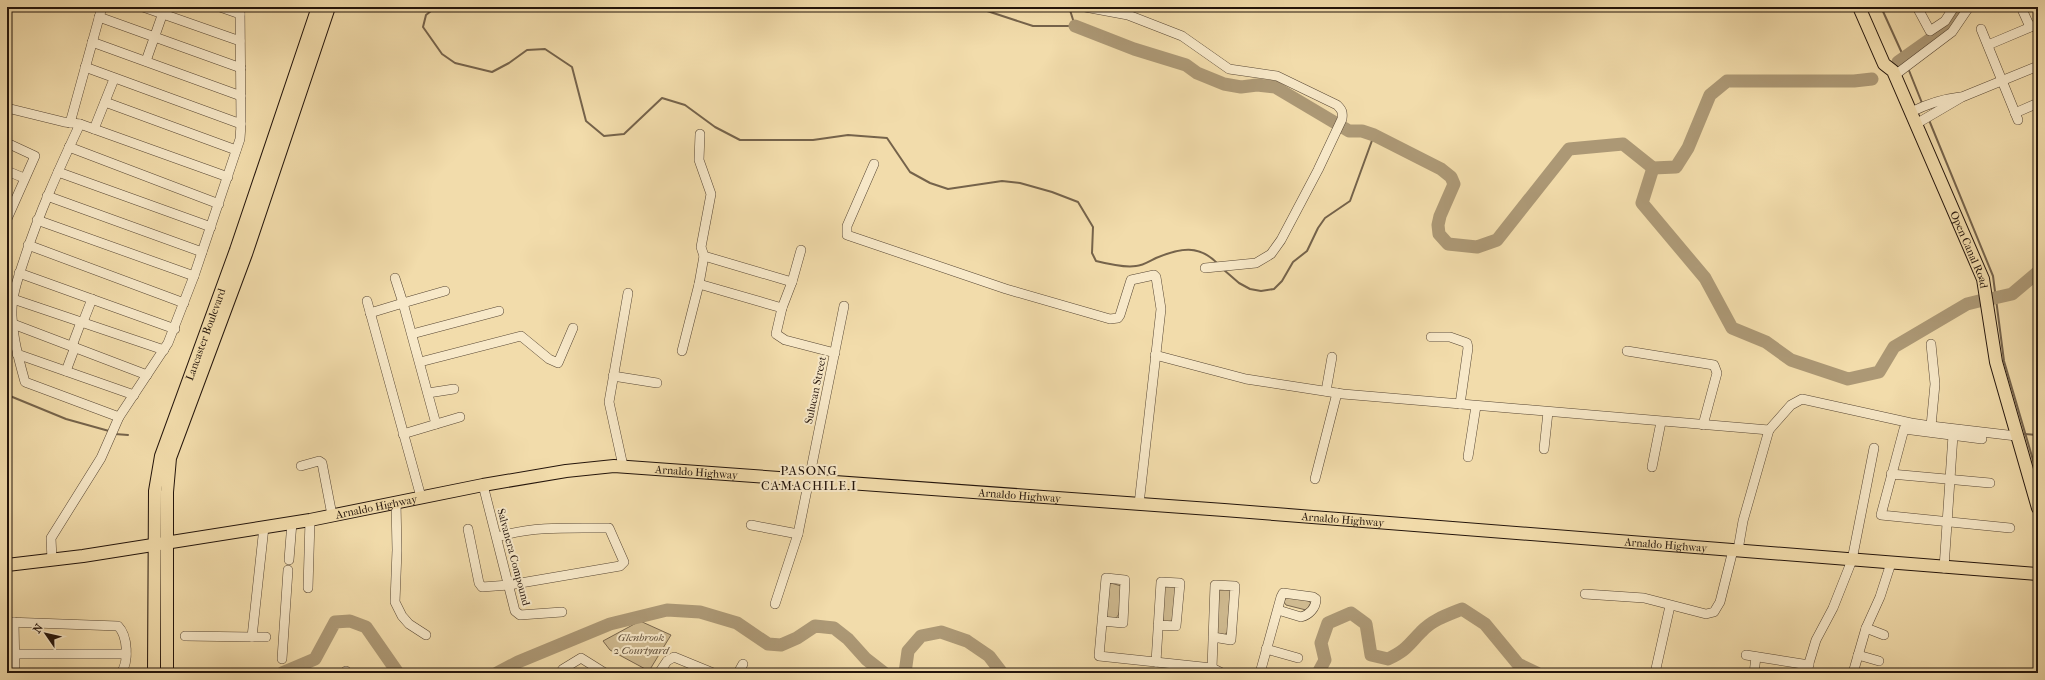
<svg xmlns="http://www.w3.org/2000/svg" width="2045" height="680" font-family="'IM FELL French Canon',serif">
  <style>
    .green { fill: #cfba90; stroke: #79674e }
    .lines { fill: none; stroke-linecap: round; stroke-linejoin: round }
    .stream { stroke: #75634b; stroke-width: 2 }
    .river { stroke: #ac9875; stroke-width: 13 }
    .minor-casing { stroke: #574633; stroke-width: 10 }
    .major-casing { stroke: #23140b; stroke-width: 14 }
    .minor { stroke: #f7e8c8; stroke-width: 9 }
    .major { stroke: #f2dcab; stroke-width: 12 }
    .labels { text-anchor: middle; stroke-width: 4; stroke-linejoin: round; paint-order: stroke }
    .street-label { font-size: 11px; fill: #23140b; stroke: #f7e8c8 }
    .park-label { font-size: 11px; font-style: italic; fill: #5f4e3a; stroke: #f7e8c8 }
    .quarter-label { font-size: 13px; letter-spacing: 1px; fill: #23140b; stroke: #f7e8c8 }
  </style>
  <rect width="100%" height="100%" fill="#f2dcab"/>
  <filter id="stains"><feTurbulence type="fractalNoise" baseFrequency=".005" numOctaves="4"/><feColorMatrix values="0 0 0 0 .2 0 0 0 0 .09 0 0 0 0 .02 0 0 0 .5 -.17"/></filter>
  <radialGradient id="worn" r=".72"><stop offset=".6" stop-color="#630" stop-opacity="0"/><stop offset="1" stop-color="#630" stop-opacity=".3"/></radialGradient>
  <!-- green -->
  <g class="green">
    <path d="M1111,583l10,3c-1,10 3,31 -9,34l-6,-4 3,-32z"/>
    <path d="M1166,586l9,1 1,2 -2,32 -11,1v-33z"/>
    <path d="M1221,589l9,1 1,2 -3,40 -4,3 -7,-2 2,-42z"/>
    <path d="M1289,596l20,5 3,4 -6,5 -20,-5 -2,-3 2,-5z"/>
    <path d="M640,621l31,14 -22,36 -39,-21 -7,-9z"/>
  </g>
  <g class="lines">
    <!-- stream -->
    <g class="stream">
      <path d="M436,7l-10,8 -3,12 19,27 13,9 37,9 17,-9 18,-13 18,-1 27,18 14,54 18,15 20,-2 38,-36 23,7 30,22 25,13h73l35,-5 39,3 23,34 20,11 18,6 54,-8 18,2 32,9 26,10 15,25 -1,26 4,8c12,3 28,7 40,5 6,0 14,-5 20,-8 24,-10 43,-14 62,6"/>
      <path d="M975,7l58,19h42l-6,-19"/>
      <path d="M1881,7l25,55"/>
      <path d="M1908,68l14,35"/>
      <path d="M1929,120l64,156 11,85 34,116"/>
      <path d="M1224,270l15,13 11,6 11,2 13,-2 8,-8 11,-19 14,-11 11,-23 7,-10 25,-17 24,-66"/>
      <path d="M7,397l3,-1 56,23 43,12"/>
      <path d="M115,434l13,1"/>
      <path d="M2025,434l13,1"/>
    </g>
    <!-- river -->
    <g class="river">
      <path d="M1075,26l59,23 52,16 11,8 27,11 17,3 16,-2 18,2 74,44h13l12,4 67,34 10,8 3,7 -14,32 -2,9 1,9 9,10 29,3 20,-7 72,-91 54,-5 30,24 23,-1 12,-19 22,-53 17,-14h127l18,-2"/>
      <path d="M1898,62l48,-34 16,-21"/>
      <path d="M1653,168l-11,35 63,75 27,50 34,14 25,18 57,19 31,-7 15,-25 73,-43 16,-4"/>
      <path d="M1990,299l22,-5 26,-22"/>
      <path d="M282,673l33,-14 20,-37 15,-1 16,6 32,46"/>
      <path d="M497,673l21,-11 92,-38 57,-14 33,2 37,11 31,21 13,1 16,-7 18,-12 19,2 14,11 18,20 18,14"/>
      <path d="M905,673l3,-22 13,-15 20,-4 26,9 22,15 13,17"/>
      <path d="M1318,673l7,-13 -4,-17 7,-20 23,-10 15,11 5,31 17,4c19,-9 20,-14 33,-27 11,-12 26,-17 41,-23l23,15 33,40 19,9"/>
    </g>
    <!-- minor casing -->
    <g class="minor-casing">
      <g id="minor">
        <path d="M143,7l97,34"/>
        <path d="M220,7l20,7"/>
        <path d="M1085,7l43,8 54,21 47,33 48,7 60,29c5,5 6,7 5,14l-24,51 -37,70 -10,14 -15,9 -51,5"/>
        <path d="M1917,7l13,24 15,-10 9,-14"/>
        <path d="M2021,7l9,20"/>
        <path d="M99,17l142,51"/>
        <path d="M1981,29l37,91"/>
        <path d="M92,42l149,54"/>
        <path d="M1988,45l50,-21"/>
        <path d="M146,61l19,-54"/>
        <path d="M85,67l156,57"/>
        <path d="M1895,75l57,-43 17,-25"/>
        <path d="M105,102l131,48"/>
        <path d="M7,108l57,14 16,2 148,53"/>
        <path d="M1911,112c16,-8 32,-13 49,-15"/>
        <path d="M2015,113l23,-10"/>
        <path d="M70,123l32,-116"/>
        <path d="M80,124c-21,45 -41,89 -56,136 -6,18 -13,37 -12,56 1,23 7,44 13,66l94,35"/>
        <path d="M1916,124l46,-27 76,-31"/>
        <path d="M94,129l20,-50"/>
        <path d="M700,134l-1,26 12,34 -10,53 3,9 88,26 -10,26 -6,26 9,6 50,13"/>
        <path d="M7,143l28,13 -28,63"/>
        <path d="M69,147l150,57"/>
        <path d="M874,164l-27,62v9l159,54 104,30 8,-1 2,-3 11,-35 23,-5 2,2 5,32 -22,195"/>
        <path d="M7,171l17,7"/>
        <path d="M58,172l153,55"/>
        <path d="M47,196l155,56"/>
        <path d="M37,220l157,56"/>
        <path d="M28,245l156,58"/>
        <path d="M704,256l-5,28 83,24"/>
        <path d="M19,273l156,56"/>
        <path d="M395,278l8,25 42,-12"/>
        <path d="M792,282l9,-32"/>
        <path d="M13,299l151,51"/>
        <path d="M367,301l54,196"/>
        <path d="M370,313l33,-10 33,121"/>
        <path d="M83,322l9,-23"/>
        <path d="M13,324l134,51"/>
        <path d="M412,334l87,-23"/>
        <path d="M1431,337h19l17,6 1,5 -8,56"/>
        <path d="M72,346l9,-24"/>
        <path d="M682,351l17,-67"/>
        <path d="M1627,351l87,14 3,8 -14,52"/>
        <path d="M17,354l117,41"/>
        <path d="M1155,355l91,24 97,15 426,36"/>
        <path d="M420,362l101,-26 28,23 9,4 15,-35"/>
        <path d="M66,371l9,-24"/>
        <path d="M613,376l44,7"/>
        <path d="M1326,391l6,-34"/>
        <path d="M428,393l26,-4"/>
        <path d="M1931,426l85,10"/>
        <path d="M403,434l57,-17"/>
        <path d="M1982,439l-78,-10 -23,86 129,13"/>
        <path d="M1544,449l4,-37"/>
        <path d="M1468,457l8,-51"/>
        <path d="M301,466l18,-5 3,2 10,52"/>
        <path d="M623,466l-14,-64 19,-109"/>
        <path d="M1652,467l9,-45"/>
        <path d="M1891,474l99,9"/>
        <path d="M1315,479l22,-86"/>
        <path d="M483,485l32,126 5,4 42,-3"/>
        <path d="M396,502l1,48 -2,52 7,14 7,8 17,11"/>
        <path d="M751,525l47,9 46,-228"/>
        <path d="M468,529l11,54 3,4 27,-2 111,-19 4,-4 -15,-34c-38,0 -76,-2 -112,9"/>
        <path d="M1738,550l5,-29 26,-91 22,-25 11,-6 109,24 20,3 4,-42 -4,-40"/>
        <path d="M52,560l-1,-22 50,-80 18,-41 49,-74 26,-67 46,-137 1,-15 -1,-117"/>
        <path d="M289,560l3,-38"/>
        <path d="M1944,568l9,-133"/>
        <path d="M308,588l2,-68"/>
        <path d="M1585,594l59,4 62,16 8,-2 6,-10 13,-52"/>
        <path d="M775,604l23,-70"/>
        <path d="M1102,621l21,2 2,-43 -19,-2 -7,78 113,12 10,5"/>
        <path d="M7,622l111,4c10,10 11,36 3,47"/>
        <path d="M14,622l1,51"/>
        <path d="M1866,628l18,7"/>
        <path d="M185,636l67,1 12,-110"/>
        <path d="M252,637h14"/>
        <path d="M1266,649l32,9"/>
        <path d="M7,654h119"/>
        <path d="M1746,655l63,10"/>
        <path d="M1858,655l21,6"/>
        <path d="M282,659l6,-89"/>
        <path d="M1156,662l5,-80 19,1 -4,43 -18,-1"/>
        <path d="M1212,668l3,-83 20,1 -4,54 -18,-3"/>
        <path d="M346,673v-2"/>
        <path d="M560,673l3,-4 18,-11 24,15"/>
        <path d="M659,673l8,-12 7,-4 39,16"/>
        <path d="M738,673l5,-9"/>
        <path d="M1260,673l21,-76 2,-4 30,4 3,2c0,9 -7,16 -15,18l-23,-7"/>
        <path d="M1655,673l15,-67"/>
        <path d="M1754,673l2,-16"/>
        <path d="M1806,673l10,-33 17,-32 19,-48 22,-112"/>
        <path d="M1853,673l13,-45 14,-31 11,-34"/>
      </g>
    </g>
    <!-- major casing -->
    <g class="major-casing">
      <g id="major">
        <path id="s1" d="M1859,7l25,57 9,7 90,208 13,83 42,146"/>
        <path id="s2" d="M7,565l76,-9 227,-36 173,-35 83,-14 48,-5 610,44 814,64"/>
        <path id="s3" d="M154,673l1,-182 6,-35 75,-206 82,-243"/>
        <path d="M167,673v-181l3,-34 76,-204 83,-247"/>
      </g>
    </g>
    <!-- minor -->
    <use href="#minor" class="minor"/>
    <!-- major -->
    <use href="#major" class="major"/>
  </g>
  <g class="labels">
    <!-- street labels -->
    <g class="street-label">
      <text dy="4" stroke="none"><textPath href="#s1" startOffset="268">Open Canal Road</textPath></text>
      <text dy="4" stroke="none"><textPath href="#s3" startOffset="347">Lancaster Boulevard</textPath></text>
      <text transform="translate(815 390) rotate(-78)" y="4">Sulucan Street</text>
      <text dy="4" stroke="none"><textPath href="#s2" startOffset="698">Arnaldo Highway</textPath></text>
      <text dy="4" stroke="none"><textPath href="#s2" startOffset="1022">Arnaldo Highway</textPath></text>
      <text dy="4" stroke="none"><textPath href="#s2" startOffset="374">Arnaldo Highway</textPath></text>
      <text dy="4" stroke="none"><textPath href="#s2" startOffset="1346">Arnaldo Highway</textPath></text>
      <text dy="4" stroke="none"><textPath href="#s2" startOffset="1670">Arnaldo Highway</textPath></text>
      <text transform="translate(514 557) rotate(75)" y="4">Salvanera Compound</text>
    </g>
    <!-- park labels -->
    <g class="park-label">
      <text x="641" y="641">Glenbrook<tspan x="641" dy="13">2 Courtyard</tspan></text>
    </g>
    <!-- quarter labels -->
    <g class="quarter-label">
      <text x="809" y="475">PASONG<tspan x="809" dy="15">CAMACHILE I</tspan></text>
    </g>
  </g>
  <!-- margin -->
  <rect width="2045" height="680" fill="none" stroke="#f2dcab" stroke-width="24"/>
  <rect x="8" y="8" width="2029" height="664" fill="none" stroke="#23140b" stroke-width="2"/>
  <rect x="12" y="12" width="2021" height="656" fill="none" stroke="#23140b"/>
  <!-- north arrow -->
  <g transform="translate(46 634) rotate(304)" stroke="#f7e8c8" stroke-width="3" paint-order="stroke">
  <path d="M0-3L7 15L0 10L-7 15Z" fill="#23140b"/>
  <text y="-6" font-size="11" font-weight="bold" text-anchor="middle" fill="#23140b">N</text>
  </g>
  <rect width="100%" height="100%" filter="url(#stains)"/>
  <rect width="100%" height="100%" fill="url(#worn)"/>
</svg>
